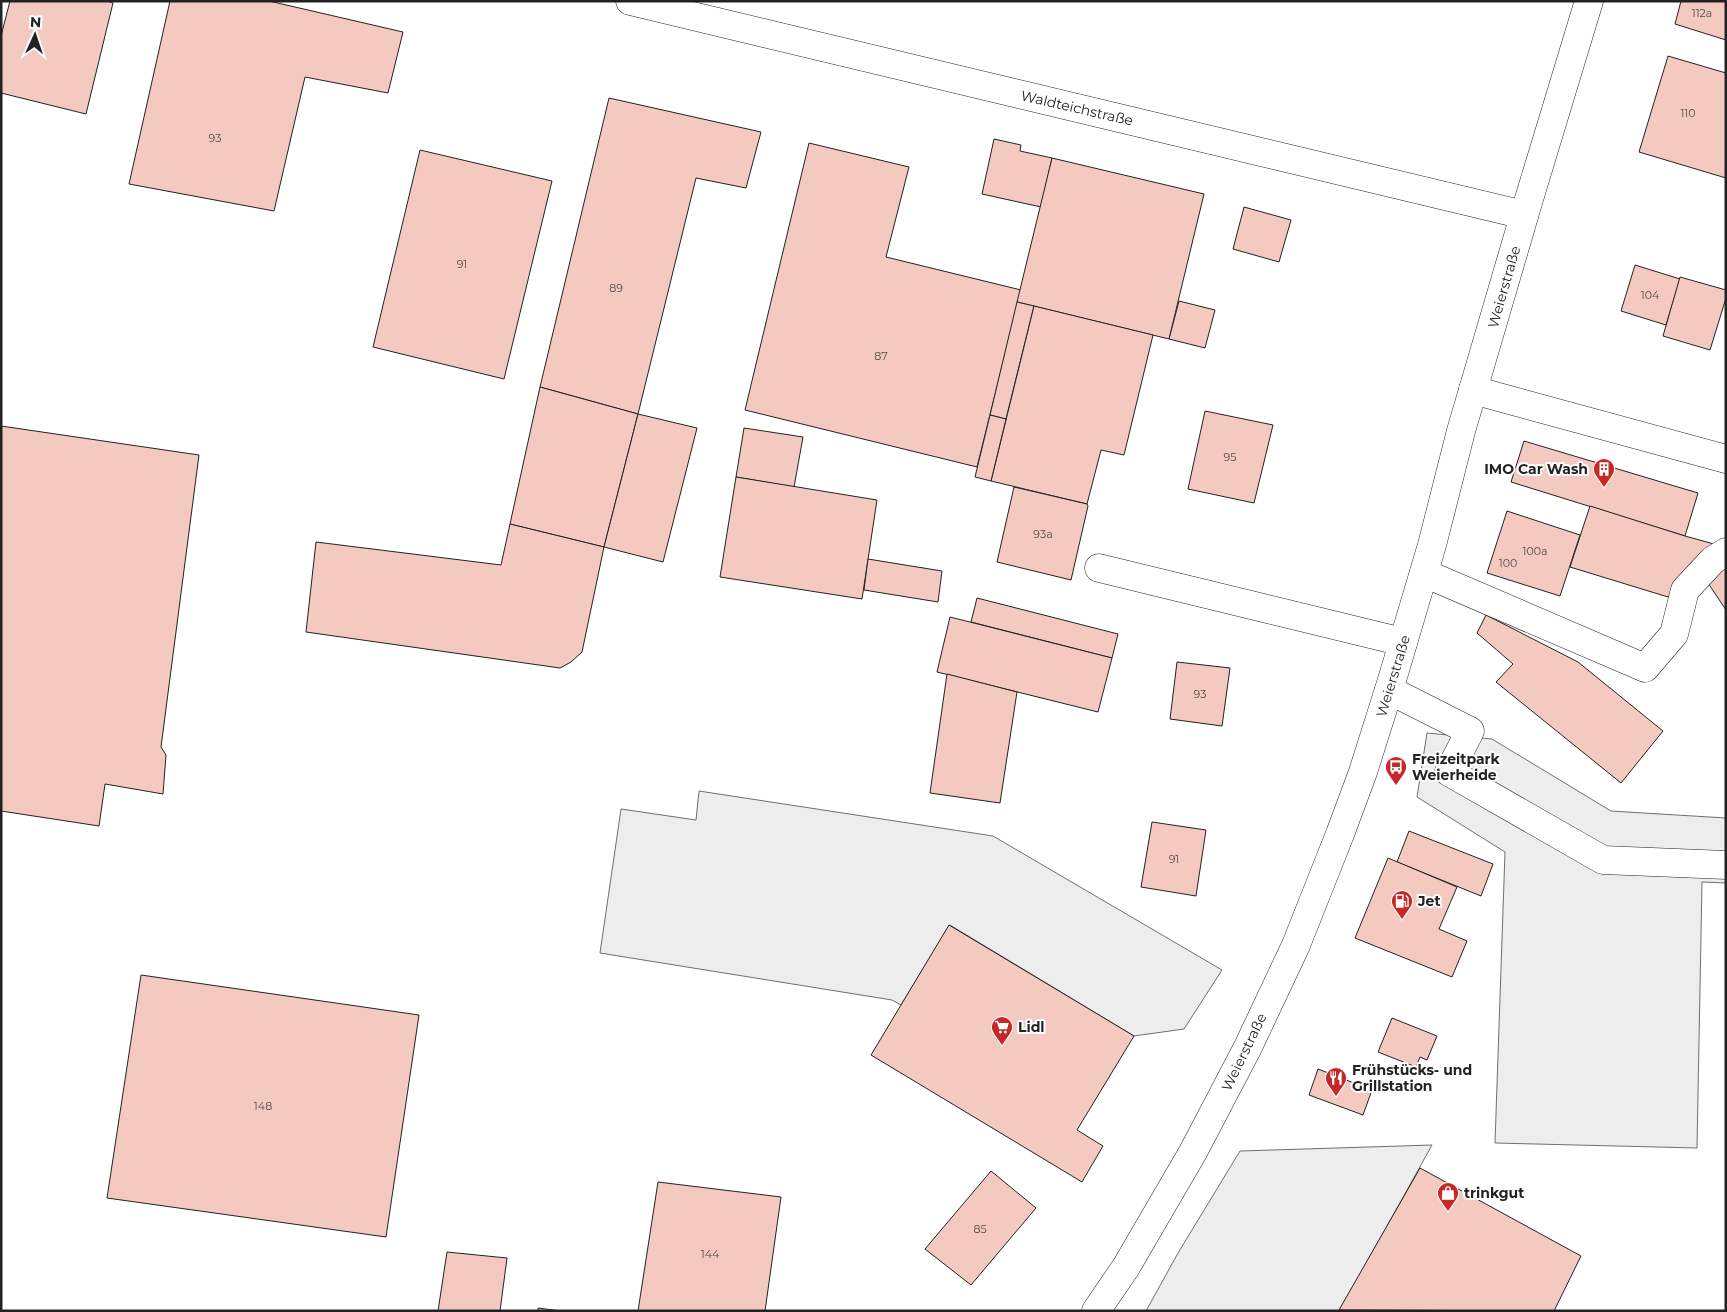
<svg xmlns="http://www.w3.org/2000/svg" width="1727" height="1312" font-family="Montserrat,sans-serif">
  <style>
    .parking { fill: #ededed; stroke: #6f6f6f }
    .building { fill: #f3c9c0; stroke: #222 }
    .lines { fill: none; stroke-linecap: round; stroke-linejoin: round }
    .minor-casing { stroke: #222; stroke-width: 29 }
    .major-casing { stroke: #222; stroke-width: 29 }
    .minor { stroke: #fff; stroke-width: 28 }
    .major { stroke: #fff; stroke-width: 28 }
    .labels { text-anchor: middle; stroke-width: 4; stroke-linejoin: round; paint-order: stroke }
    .number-label { font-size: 11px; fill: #564c4a }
    .street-label { font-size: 14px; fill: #222; stroke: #fff }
    .poi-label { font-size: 14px; font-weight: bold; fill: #222; stroke: #fff; text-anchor: start }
  </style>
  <rect width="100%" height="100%" fill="#fff"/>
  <!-- parking -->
  <g class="parking">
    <path d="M1427,733l65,6 119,72 115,7v65l-24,-1 -5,266 -202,-5 10,-291 -88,-55z"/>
    <path d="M699,791l294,45 229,134 -38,59 -50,7 -184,-111 -49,80 -9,-5 -292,-47 21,-144 75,11z"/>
    <path d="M1432,1145l-92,166h-194l32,-58 62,-102z"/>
  </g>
  <!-- building -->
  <g class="building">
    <path d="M10,1h97l6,2 -27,111 -85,-21v-57z"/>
    <path d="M170,1h99l134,31 -15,61 -83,-16 -31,134 -145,-27z"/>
    <path d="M1681,1h45v39l-51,-16z"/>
    <path d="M1668,56l58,17v105l-87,-26z"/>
    <path d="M609,98l152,34 -15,56 -50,-10 -58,236 -98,-27z"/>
    <path d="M994,139l27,6 -1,6 32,7 -11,49 -59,-13z"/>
    <path d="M809,143l100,24 -23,90 135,33 -44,177 -232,-57z"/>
    <path d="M420,150l132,31 -48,198 -131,-32z"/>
    <path d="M1052,158l152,36 -35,145 -152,-37z"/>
    <path d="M1244,207l47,13 -12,42 -46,-13z"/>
    <path d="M1635,265l45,14 -14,46 -45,-14z"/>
    <path d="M1680,277l46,13v8l-16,52 -47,-14z"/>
    <path d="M1179,301l36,9 -10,38 -36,-9z"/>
    <path d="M1017,302l17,4 -28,113 -16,-4z"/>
    <path d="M1034,306l119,29 -29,120 -23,-5 -14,54 -96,-23z"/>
    <path d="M540,387l98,27 -34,133 -94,-23z"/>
    <path d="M1205,411l68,14 -19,78 -66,-14z"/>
    <path d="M638,414l59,14 -34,134 -59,-15z"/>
    <path d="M990,415l16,4 -15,62 -16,-4z"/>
    <path d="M1,426l198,29 -38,292 5,8 -3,39 -58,-10 -6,42 -98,-15z"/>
    <path d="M744,428l59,9 -9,50 -58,-10z"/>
    <path d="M1524,441l174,52 -13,43 -174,-54z"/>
    <path d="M736,477l141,23 -15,99 -142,-22z"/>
    <path d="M1014,487l73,17 1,2 -17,74 -74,-18z"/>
    <path d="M1590,506l95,30 29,8 -46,53 -98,-30z"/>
    <path d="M1507,511l73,24 -20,61 -73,-23z"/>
    <path d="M510,524l94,23 -22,105 -11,10 -11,6 -254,-36 10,-90 185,23z"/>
    <path d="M868,559l74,12 -4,31 -74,-12z"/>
    <path d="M1726,568v42l-20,-30z"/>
    <path d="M977,598l141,36 -6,24 -141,-36z"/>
    <path d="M1486,615l92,47 85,69 -42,52 -125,-101 17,-18 -36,-31z"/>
    <path d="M950,617l162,41 -14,54 -161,-40z"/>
    <path d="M1177,662l53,6 -8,58 -52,-7z"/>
    <path d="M947,674l70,18 -17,111 -70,-10z"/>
    <path d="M1152,822l54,8 -10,66 -55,-9z"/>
    <path d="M1409,831l84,33 -12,32 -84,-34z"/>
    <path d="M1388,858l69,29 -18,42 28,12 -15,36 -97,-39z"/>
    <path d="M949,925l185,111 -57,94 26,16 -21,36 -211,-127z"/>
    <path d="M141,975l278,40 -33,222 -279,-39z"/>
    <path d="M1392,1018l45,18 -10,24 -7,-3 -4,10 -38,-15z"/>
    <path d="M1318,1069l54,21 -9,25 -54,-20z"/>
    <path d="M1420,1168l161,88 -27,55 -215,-1z"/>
    <path d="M991,1171l45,37 -65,77 -46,-36z"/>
    <path d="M658,1182l123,15 -16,114h-127z"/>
    <path d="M447,1252l60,6 -7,53h-62z"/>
    <path d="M538,1308l23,3h-23z"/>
  </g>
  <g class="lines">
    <!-- minor casing -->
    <g class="minor-casing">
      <g id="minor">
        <path d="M630,1l894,214"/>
        <path d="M1473,390l253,69"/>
        <path d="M1099,568l304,74"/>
        <path d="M1424,573l221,95 29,-34 11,-44 28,-30 13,-8"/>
        <path d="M1389,690l81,41 -21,41 154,88 123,5"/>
      </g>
    </g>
    <!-- major casing -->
    <g class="major-casing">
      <path id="major" d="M1096,1311l30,-44 67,-115 55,-105 48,-102 44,-111 23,-62 29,-92 40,-135 29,-114 68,-232 60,-198"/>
    </g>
    <!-- minor -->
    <use href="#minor" class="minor"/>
    <!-- major -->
    <use href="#major" class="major"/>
  </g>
  <!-- icons -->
  <defs>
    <g id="building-pin" transform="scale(1.125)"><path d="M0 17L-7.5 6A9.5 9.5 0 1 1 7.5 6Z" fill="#c62828" stroke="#fff"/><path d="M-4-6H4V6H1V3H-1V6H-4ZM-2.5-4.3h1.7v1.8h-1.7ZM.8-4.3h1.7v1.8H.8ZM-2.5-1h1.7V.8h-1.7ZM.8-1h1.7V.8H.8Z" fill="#fff"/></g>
    <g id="bus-pin" transform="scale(1.125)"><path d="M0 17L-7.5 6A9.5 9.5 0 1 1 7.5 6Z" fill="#c62828" stroke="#fff"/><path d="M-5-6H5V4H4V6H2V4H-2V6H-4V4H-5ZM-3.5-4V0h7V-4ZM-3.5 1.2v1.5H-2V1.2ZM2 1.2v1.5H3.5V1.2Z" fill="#fff"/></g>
    <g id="fuel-pin" transform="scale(1.125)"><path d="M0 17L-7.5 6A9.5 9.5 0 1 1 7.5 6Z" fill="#c62828" stroke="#fff"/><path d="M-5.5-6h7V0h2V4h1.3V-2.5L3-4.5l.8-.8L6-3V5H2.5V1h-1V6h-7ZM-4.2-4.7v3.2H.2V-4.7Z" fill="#fff"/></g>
    <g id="supermarket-pin" transform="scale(1.125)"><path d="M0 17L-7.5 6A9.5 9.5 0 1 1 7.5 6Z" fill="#c62828" stroke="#fff"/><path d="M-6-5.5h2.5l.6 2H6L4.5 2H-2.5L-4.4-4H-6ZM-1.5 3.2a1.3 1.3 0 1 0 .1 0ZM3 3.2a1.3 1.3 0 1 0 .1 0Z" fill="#fff"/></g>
    <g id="restaurant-pin" transform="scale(1.125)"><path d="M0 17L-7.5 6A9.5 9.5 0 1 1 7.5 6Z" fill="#c62828" stroke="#fff"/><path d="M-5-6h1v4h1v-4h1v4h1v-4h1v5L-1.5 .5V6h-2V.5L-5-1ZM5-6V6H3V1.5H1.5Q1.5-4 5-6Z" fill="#fff"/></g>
    <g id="shop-pin" transform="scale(1.125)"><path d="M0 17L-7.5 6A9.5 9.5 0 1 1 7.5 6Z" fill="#c62828" stroke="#fff"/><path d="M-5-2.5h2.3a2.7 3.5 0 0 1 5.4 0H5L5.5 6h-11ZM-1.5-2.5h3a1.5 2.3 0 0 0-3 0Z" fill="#fff"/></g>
  </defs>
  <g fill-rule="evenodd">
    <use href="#building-pin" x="1604" y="469"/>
    <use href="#bus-pin" x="1396" y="767"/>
    <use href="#fuel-pin" x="1402" y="901"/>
    <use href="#supermarket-pin" x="1002" y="1027"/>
    <use href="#restaurant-pin" x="1336" y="1078"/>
    <use href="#shop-pin" x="1448" y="1193"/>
  </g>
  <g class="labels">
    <!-- number labels -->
    <g class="number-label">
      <text x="1702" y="17">112a</text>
      <text x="1688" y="117">110</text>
      <text x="215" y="142">93</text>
      <text x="462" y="268">91</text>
      <text x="616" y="292">89</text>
      <text x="1650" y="299">104</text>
      <text x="881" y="360">87</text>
      <text x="1230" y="461">95</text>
      <text x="1043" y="538">93a</text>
      <text x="1535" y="555">100a</text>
      <text x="1508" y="567">100</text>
      <text x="1200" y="698">93</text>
      <text x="1174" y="863">91</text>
      <text x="263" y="1110">148</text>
      <text x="980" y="1233">85</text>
      <text x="710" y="1258">144</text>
    </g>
    <!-- street labels -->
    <g class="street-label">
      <text transform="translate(1077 108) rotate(13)" y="5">Waldteichstraße</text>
      <text transform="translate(1504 287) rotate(-74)" y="5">Weierstraße</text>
      <text transform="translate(1393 676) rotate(-73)" y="5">Weierstraße</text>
      <text transform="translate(1244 1052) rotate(-64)" y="5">Weierstraße</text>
    </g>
    <!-- poi labels -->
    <g class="poi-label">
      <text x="1588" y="474" text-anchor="end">IMO Car Wash</text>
      <text x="1412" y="764">Freizeitpark<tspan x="1412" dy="16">Weierheide</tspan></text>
      <text x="1418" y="906">Jet</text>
      <text x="1018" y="1032">Lidl</text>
      <text x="1352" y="1075">Frühstücks- und<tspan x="1352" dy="16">Grillstation</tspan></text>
      <text x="1464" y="1198">trinkgut</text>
    </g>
  </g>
  <!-- border -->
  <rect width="1727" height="1312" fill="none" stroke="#222222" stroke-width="5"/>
  <!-- north arrow -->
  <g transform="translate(35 35) rotate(3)" stroke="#ffffff" stroke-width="4" paint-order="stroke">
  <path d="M0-4L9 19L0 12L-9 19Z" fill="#222222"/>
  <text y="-8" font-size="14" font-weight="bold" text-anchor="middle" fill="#222222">N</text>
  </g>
</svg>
